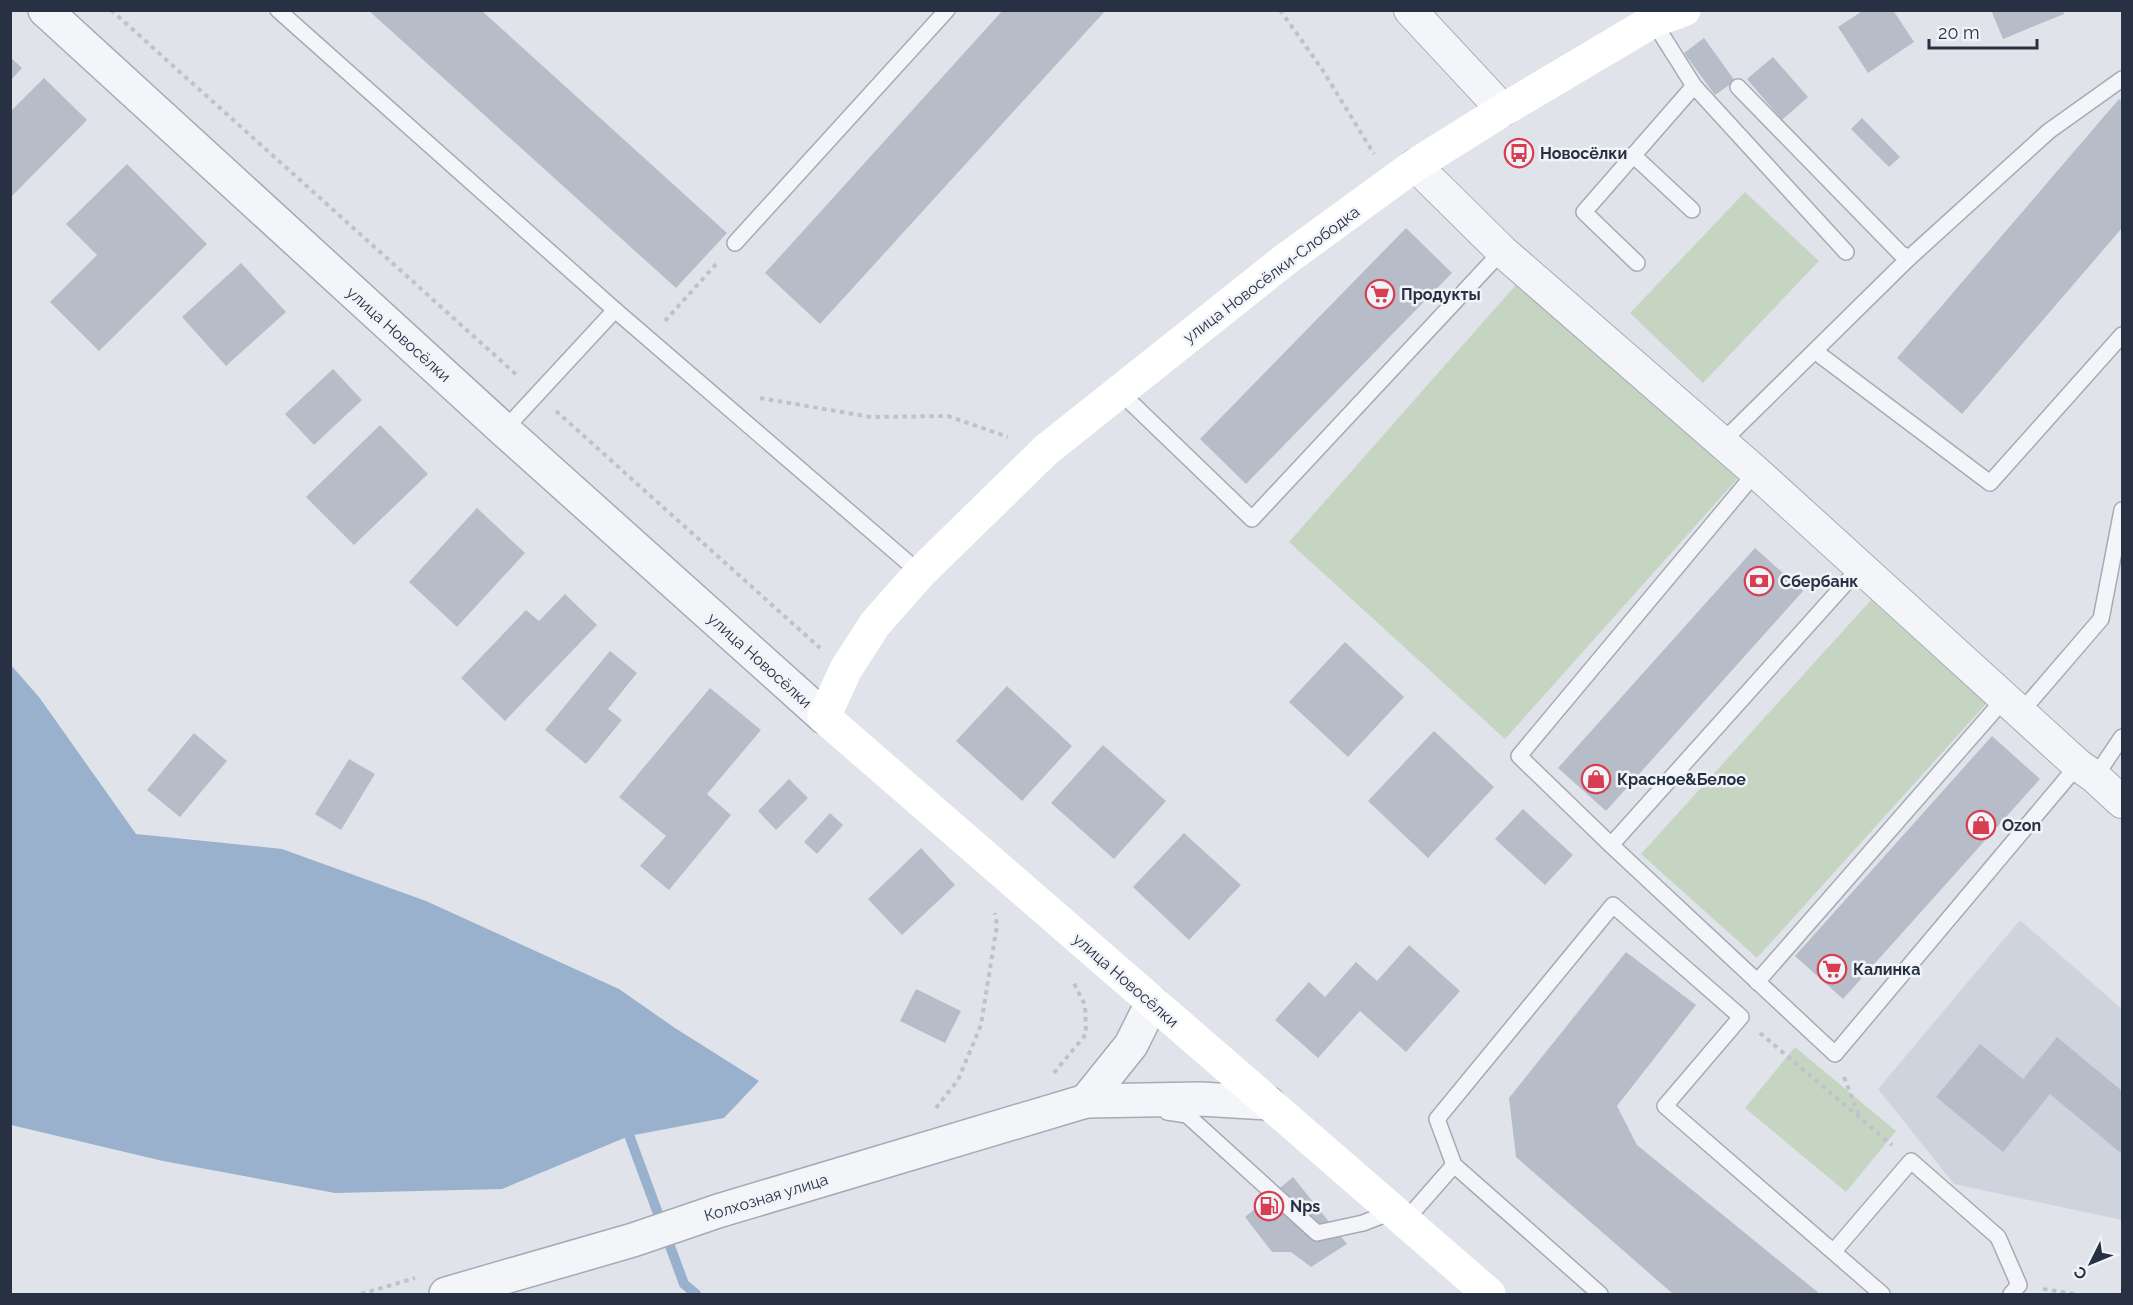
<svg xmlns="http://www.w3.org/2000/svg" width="2133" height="1305" font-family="Raleway,sans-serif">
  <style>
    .built { fill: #ced3dd }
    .green { fill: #c6d5c1 }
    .water { fill: #99b1cd }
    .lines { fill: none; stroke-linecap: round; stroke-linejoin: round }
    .stream { stroke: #99b1cd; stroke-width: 10 }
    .building { fill: #b7bdc8 }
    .service-casing { stroke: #a5abb5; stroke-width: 18 }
    .minor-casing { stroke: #a5abb5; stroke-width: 34 }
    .tertiary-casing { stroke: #a5abb5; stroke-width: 36 }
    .path { stroke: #bfc2c9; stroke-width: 4; stroke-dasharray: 4.5 4.5; stroke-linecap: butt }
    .service { stroke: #f4f5f8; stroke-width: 15 }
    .minor { stroke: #f4f5f8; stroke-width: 32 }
    .tertiary { stroke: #f4f5f8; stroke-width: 33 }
    .secondary { stroke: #fff; stroke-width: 33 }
    .labels { text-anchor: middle; stroke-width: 5; stroke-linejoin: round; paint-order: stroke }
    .poi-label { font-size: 16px; font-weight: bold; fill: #283143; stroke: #f0f3f8; text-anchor: start }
    .street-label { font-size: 16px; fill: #283143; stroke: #f0f3f8 }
  </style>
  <rect width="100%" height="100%" fill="#e0e4ea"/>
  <!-- built -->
  <path class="built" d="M2020,920l102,89v211l-168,-36 -76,-95z"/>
  <!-- green -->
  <g class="green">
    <path d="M1745,192l74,69 -116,122 -73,-70z"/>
    <path d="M1521,279l218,198 -234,262 -216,-197z"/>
    <path d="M1871,600l115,104 -229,254 -116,-104z"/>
    <path d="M1795,1047l101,84 -50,61 -101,-84z"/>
  </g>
  <!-- water -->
  <path class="water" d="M10,664l29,33 97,137 146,15 144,52 193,88 56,39 84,53 -35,37 -95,18 -127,53 -167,4 -172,-32 -152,-36z"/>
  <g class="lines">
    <!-- stream -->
    <path class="stream" d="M625,1124l59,160 12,10"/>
  </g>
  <!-- building -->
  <g class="building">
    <path d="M368,10h113l246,223 -51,55z"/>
    <path d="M1003,10h103l-286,314 -55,-51z"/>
    <path d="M1864,10h29l21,32 -46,31 -30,-46z"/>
    <path d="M1991,10h72l1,4 -61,25z"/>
    <path d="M1704,38l31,43 -20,14 -31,-42z"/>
    <path d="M10,57l12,11 -12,13z"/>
    <path d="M1773,57l35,40 -26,23 -35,-41z"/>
    <path d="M44,78l43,42 -75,76 -2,-2v-82z"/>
    <path d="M2119,99l3,3v126l-160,186 -65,-56z"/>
    <path d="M1862,118l38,39 -11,10 -38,-38z"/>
    <path d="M127,164l80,80 -108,107 -49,-49 47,-47 -31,-31z"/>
    <path d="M1406,228l46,45 -206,211 -46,-45z"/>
    <path d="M241,263l45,49 -60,54 -44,-49z"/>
    <path d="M333,369l29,31 -48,45 -29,-31z"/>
    <path d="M380,425l48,49 -74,71 -48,-48z"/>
    <path d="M477,508l48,45 -68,74 -48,-45z"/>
    <path d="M1755,548l48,43 -197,220 -48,-43z"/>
    <path d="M565,594l32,31 -92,96 -44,-43 65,-68 13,11z"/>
    <path d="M1345,642l59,55 -56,60 -59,-55z"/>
    <path d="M610,651l27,22 -29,36 14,11 -36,44 -41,-34z"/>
    <path d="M1007,686l65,60 -50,55 -66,-60z"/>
    <path d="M710,688l51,42 -54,64 24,21 -62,75 -29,-24 26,-30 -47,-39z"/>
    <path d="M1434,731l60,56 -66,71 -60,-57z"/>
    <path d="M194,733l33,28 -47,56 -33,-27z"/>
    <path d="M1992,736l48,43 -197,220 -48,-43z"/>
    <path d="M1103,745l63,56 -52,58 -63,-56z"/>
    <path d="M349,759l26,15 -34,56 -26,-16z"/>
    <path d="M789,779l19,19 -32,32 -18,-19z"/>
    <path d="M1523,809l50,46 -28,30 -50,-46z"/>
    <path d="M830,813l13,12 -26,29 -13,-12z"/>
    <path d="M1184,833l57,52 -52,55 -56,-53z"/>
    <path d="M921,848l34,37 -53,50 -34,-36z"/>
    <path d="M1409,945l51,46 -54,61 -46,-41 -42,47 -43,-38 34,-38 16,15 31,-35 21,19z"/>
    <path d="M1626,952l70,53 -79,101 20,39 183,149h-147l-157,-137 -7,-59z"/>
    <path d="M916,989l45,22 -16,32 -45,-22z"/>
    <path d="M2057,1037l65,54v63l-72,-60 -47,58 -67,-55 44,-53 43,35z"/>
    <path d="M1293,1177l54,67 -36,23 -20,-15h-19l-27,-35z"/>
  </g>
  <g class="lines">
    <!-- service casing -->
    <g class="service-casing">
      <g id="service">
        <path d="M278,10l337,300 305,263"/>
        <path d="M1653,21l41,65 152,166"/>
        <path d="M1738,87l162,166 9,5"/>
        <path d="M1633,155l59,55"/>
        <path d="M735,243l212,-233"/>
        <path d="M1637,263l-53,-51 110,-126"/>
        <path d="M1816,352l174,131 132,-148"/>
        <path d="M1119,391l133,128 250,-268"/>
        <path d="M504,430l111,-120"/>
        <path d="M1722,442l187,-184 140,-127 73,-52"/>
        <path d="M1756,472l-237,284 92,89 224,209 243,-289"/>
        <path d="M2021,712l80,-93 21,-109"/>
        <path d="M2095,777l27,-40"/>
        <path d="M1611,845l250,-279"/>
        <path d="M1757,982l249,-285"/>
        <path d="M1167,1112l20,3 130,118 46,-10 31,-12"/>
        <path d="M1405,1221l49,-56"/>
        <path d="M1834,1251l77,-90 87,76 21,48 -8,9"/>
        <path d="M1600,1294l-146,-129 -17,-46 176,-214 128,112 -76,89 217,188"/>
      </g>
    </g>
    <!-- minor casing -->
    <g class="minor-casing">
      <g id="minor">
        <path d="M1410,10l93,100"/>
        <path d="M1415,165l87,86 254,221 322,293 17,12 27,25"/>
      </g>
    </g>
    <!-- tertiary casing -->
    <g class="tertiary-casing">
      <g id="tertiary">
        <path d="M45,10l459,420 320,287"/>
        <path d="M1086,1101l45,-56 21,-42"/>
        <path d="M446,1294l187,-54 85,-29 368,-110 115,-2 67,4"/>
      </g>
    </g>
    <!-- path -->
    <g class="path">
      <path d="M111,10l408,367"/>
      <path d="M1280,10l42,59 52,85"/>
      <path d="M665,321l53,-59"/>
      <path d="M760,398l111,19 77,-1 60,21"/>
      <path d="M556,411l264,237"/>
      <path d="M1760,1033l132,112"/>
      <path d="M1054,1073l32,-39 -1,-29 -11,-22"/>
      <path d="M1844,1077l16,41"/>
      <path d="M936,1108l22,-28 23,-55 16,-100 -2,-12"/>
      <path d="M2043,1289l32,5"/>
      <path d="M361,1294l54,-16"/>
    </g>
    <!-- service -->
    <use href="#service" class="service"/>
    <!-- minor -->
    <use href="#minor" class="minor"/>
    <!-- tertiary -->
    <use href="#tertiary" class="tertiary"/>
    <!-- secondary -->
    <path class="secondary" d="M1489,1294l-665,-577 22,-48 29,-45 45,-51 126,-123 240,-191 129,-94 88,-55 150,-89 31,-11"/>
  </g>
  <!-- icons -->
  <defs>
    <g id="bus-ring" transform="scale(1.5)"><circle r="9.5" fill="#f0f3f8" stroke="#d83d51" stroke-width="1.5"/><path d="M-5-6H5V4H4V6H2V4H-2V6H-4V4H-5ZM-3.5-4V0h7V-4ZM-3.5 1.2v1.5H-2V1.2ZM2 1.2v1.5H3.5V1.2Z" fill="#d83d51"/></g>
    <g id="supermarket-ring" transform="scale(1.5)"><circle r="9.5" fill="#f0f3f8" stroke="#d83d51" stroke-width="1.5"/><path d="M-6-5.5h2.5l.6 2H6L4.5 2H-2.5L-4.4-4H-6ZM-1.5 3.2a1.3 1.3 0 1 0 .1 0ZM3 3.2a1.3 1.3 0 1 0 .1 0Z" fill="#d83d51"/></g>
    <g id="bank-ring" transform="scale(1.5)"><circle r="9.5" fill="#f0f3f8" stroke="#d83d51" stroke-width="1.5"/><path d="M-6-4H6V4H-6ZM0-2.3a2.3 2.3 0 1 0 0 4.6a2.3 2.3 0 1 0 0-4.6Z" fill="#d83d51"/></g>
    <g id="shop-ring" transform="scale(1.5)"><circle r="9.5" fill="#f0f3f8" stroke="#d83d51" stroke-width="1.5"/><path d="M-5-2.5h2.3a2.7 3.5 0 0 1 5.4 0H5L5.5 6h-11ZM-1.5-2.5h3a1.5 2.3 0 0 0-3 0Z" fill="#d83d51"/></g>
    <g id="fuel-ring" transform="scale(1.5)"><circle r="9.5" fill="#f0f3f8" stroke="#d83d51" stroke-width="1.5"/><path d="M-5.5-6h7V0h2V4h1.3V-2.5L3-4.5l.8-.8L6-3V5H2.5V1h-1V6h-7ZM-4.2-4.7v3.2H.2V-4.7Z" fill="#d83d51"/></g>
  </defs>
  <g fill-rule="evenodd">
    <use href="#bus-ring" x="1519" y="153"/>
    <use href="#supermarket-ring" x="1380" y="294"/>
    <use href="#bank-ring" x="1759" y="581"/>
    <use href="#shop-ring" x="1596" y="779"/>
    <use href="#shop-ring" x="1981" y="825"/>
    <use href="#supermarket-ring" x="1832" y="969"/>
    <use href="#fuel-ring" x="1269" y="1206"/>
  </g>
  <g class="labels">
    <!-- poi labels -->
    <g class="poi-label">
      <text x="1540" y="159">Новосёлки</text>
      <text x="1401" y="300">Продукты</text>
      <text x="1780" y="587">Сбербанк</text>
      <text x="1617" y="785">Красное&amp;Белое</text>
      <text x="2002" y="831">Ozon</text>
      <text x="1853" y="975">Калинка</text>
      <text x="1290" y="1212">Nps</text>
    </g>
    <!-- street labels -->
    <g class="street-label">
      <text transform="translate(1271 274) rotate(-37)" y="6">улица Новосёлки-Слободка</text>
      <text transform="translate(399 334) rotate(42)" y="6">улица Новосёлки</text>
      <text transform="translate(760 660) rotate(42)" y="6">улица Новосёлки</text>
      <text transform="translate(1126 980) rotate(41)" y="6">улица Новосёлки</text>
      <text transform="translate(766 1197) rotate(-17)" y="6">Колхозная улица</text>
    </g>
  </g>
  <!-- border -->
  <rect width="2133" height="1305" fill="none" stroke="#283143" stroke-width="24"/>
  <!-- north arrow -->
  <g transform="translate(2091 1263) rotate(227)" stroke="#f0f3f8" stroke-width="4.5" paint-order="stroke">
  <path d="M0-4.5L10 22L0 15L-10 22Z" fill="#283143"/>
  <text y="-9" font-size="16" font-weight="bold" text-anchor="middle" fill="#283143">С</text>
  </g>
  <!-- scale -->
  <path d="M1929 39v9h108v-9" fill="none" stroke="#283143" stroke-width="3"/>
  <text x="1938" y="39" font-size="18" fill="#283143" stroke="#f0f3f8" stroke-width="4.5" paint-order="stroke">20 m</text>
</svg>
